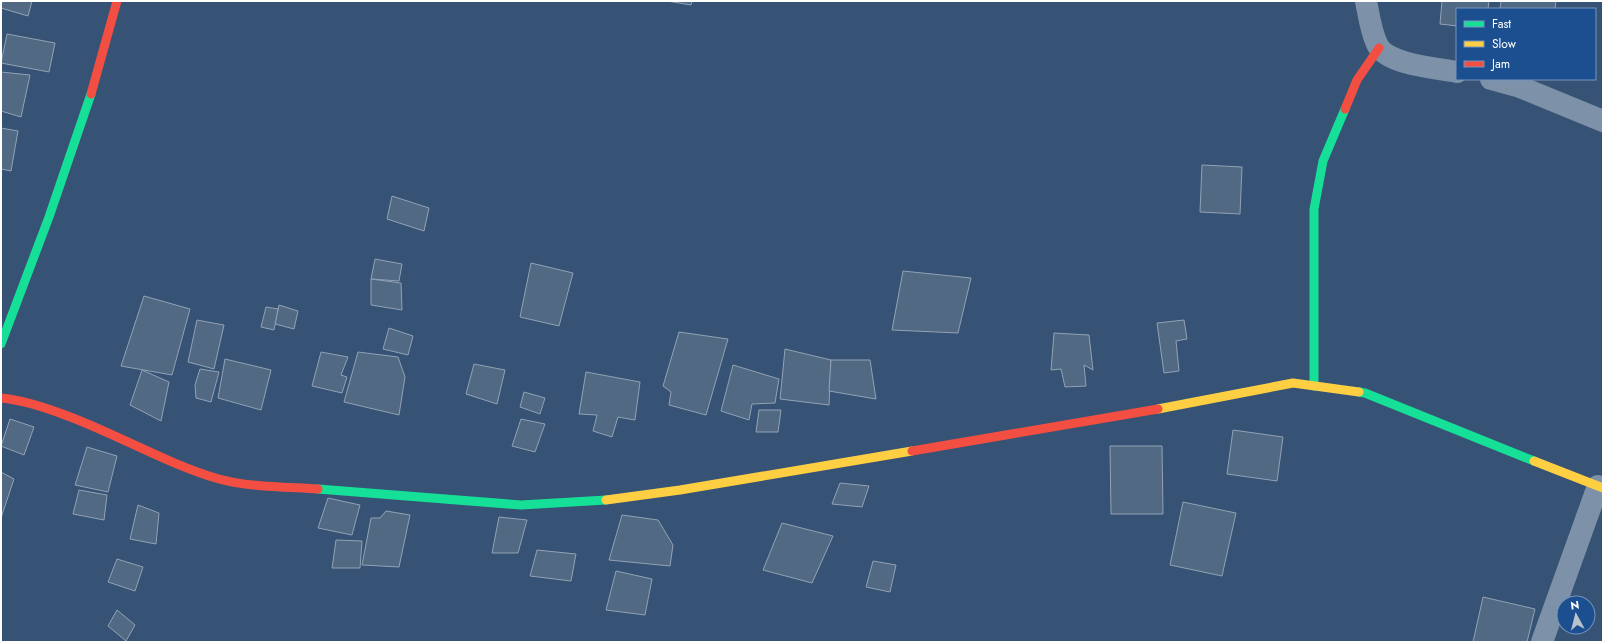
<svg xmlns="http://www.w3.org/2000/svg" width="1604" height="643" font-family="Jost,sans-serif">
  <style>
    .building { fill: #526984; stroke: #92a2b6 }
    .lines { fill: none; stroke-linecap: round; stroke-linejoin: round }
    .street { stroke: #7d92a8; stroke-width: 22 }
    .fast { stroke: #16e098; stroke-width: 9 }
    .slow { stroke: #ffcf43; stroke-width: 9 }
    .jam { stroke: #f24e42; stroke-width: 9 }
  </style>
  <rect width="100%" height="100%" fill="#365274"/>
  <!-- building -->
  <g class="building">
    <path d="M2,1h30l-4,15 -27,-8z"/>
    <path d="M667,1h25l-1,4z"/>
    <path d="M1442,1h47l-1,8h-31v17l-17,-2z"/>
    <path d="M1501,1h55l-1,8h-55z"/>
    <path d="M7,34l48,9 -6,29 -48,-9z"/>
    <path d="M1,72l29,3 -9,42 -20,-6z"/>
    <path d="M1,128l17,3 -7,40 -10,-2z"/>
    <path d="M1202,165l40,2 -2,47 -40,-2z"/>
    <path d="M392,196l37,12 -5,23 -37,-12z"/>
    <path d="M375,259l27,5 -3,17 -28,-2z"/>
    <path d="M531,263l42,10 -14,53 -39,-9z"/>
    <path d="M903,271l68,7 -13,55 -66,-3z"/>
    <path d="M371,279l30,4 1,27 -31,-5z"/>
    <path d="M144,296l46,13 -18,66 -51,-9z"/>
    <path d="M279,305l19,6 -4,18 -19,-5z"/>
    <path d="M266,307l12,2 -4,21 -13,-3z"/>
    <path d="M197,320l27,5 -10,44 -26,-7z"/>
    <path d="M1184,320l3,19 -11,2 3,30 -15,2 -7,-50z"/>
    <path d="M389,328l24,8 -5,19 -25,-6z"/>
    <path d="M679,332l49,7 -22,76 -37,-10 2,-13 -8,-6z"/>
    <path d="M1054,333l35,2 4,35 -9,-5 2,21 -21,1 -4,-18 -10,1z"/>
    <path d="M785,349l46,11 -2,45 -49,-6z"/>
    <path d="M321,352l27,5 -7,18 6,2 -5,16 -30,-7z"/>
    <path d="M358,352l40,5 7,20 -6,38 -55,-13z"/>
    <path d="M225,359l46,11 -10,40 -43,-12z"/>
    <path d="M831,360h39l6,39 -47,-8z"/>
    <path d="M474,364l31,6 -8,34 -31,-10z"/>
    <path d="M733,365l46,14 -4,24 -23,1 -3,16 -28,-9z"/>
    <path d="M200,369l19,3 -8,30 -15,-4 -1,-13z"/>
    <path d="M142,370l27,12 -8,39 -31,-16z"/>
    <path d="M586,372l54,10 -5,38 -17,-3 -6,20 -19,-6 4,-16 -18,-1z"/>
    <path d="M524,392l21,6 -5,16 -20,-7z"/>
    <path d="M759,410h22l-3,22h-22z"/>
    <path d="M10,419l24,8 -10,28 -23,-9z"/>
    <path d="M521,419l24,5 -10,28 -23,-6z"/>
    <path d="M1233,430l50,7 -6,44 -50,-7z"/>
    <path d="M1110,446h52l1,68h-52z"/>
    <path d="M87,447l30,9 -9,36 -33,-7z"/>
    <path d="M1,472l13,7 -13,39z"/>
    <path d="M840,483l29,3 -7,21 -30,-3z"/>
    <path d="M79,490l28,5 -3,25 -31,-6z"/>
    <path d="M328,498l32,7 -8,30 -34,-7z"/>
    <path d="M1183,502l53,11 -14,63 -52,-11z"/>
    <path d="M138,505l21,8 -3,31 -26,-5z"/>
    <path d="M386,511l24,4 -11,52 -37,-2 9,-47h9z"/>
    <path d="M622,515l36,5 15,25 -3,21 -61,-6z"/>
    <path d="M499,517l28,3 -9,33h-26z"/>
    <path d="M782,523l51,13 -21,47 -49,-13z"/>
    <path d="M336,540l26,1 -2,27h-28z"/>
    <path d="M537,550l39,4 -5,27 -41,-5z"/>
    <path d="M117,559l26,8 -8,24 -27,-9z"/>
    <path d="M873,561l23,4 -6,27 -24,-5z"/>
    <path d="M616,571l36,8 -7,36 -39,-5z"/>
    <path d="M1483,597l52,12 -8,33h-54z"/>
    <path d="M117,610l18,15 -9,16 -18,-15z"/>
  </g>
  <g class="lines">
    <!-- street -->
    <g class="street">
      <path d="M1366,1c3,15 5,32 12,45 11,19 59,22 79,26"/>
      <path d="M1491,79l29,8 83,34"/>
      <path d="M1542,642l56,-156"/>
    </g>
    <!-- fast -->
    <g class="fast">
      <path d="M1,344l48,-127 42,-123"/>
      <path d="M1314,386v-177l9,-48 22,-52"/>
      <path d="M1359,392l6,1 169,68"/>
      <path d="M318,489l203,16 85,-5"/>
    </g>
    <!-- slow -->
    <g class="slow">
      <path d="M1158,409l135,-26 66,9"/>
      <path d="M1534,461l69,27"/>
      <path d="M606,500l74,-10 232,-39"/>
    </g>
    <!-- jam -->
    <g class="jam">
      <path d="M91,94l26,-93"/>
      <path d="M1345,109l12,-29 22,-32"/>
      <path d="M1,398c22,2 43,9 64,17 52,19 102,49 154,64 28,8 69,8 99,10"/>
      <path d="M912,451l246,-42"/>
    </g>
  </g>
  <!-- border -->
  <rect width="1604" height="643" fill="none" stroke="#ffffff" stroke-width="4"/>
  <!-- legend -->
  <rect x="1456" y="8" width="140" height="72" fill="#1b4f8f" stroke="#7695bc"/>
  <rect x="1464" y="21" width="20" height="6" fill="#16e098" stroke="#7695bc"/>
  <text x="1492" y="28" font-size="12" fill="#ffffff">Fast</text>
  <rect x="1464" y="41" width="20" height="6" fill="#ffcf43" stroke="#7695bc"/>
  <text x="1492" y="48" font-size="12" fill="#ffffff">Slow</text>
  <rect x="1464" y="61" width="20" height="6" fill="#f24e42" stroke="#7695bc"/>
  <text x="1492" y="68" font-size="12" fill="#ffffff">Jam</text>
  <!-- north arrow -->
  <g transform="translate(1576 615) rotate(353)"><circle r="19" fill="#1b4f8f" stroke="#7695bc"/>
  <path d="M0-3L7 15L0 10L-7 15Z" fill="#b9c2ce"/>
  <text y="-6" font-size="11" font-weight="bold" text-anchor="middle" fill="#ffffff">N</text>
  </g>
</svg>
